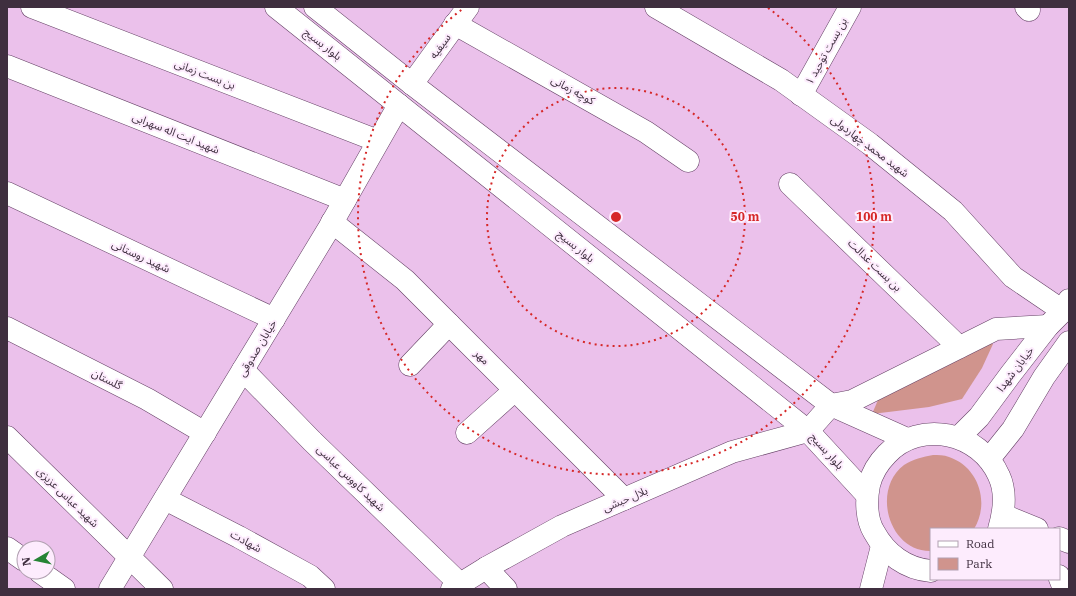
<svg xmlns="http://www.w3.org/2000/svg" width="1076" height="596" font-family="'IBM Plex Serif','Noto Sans Arabic',serif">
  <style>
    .green { fill: #d0948d }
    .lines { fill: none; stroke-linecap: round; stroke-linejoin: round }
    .minor-casing { stroke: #654266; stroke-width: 23 }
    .major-casing { stroke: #654266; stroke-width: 23 }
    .minor { stroke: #fff; stroke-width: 22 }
    .major { stroke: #fff; stroke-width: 22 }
    .ring { fill: none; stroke: #d62828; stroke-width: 2; stroke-dasharray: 2 4 }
    .labels { text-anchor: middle; stroke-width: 4; stroke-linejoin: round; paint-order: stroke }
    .street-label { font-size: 11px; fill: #3f2f3f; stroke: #fdecfd }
    .centre { fill: #d62828; stroke: #fdecfd; stroke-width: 2 }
    .ring-label { font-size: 12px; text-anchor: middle; font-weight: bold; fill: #d62828; stroke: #fdecfd; stroke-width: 4; stroke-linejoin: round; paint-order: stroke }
  </style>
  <rect width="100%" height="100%" fill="#ebc1eb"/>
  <!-- green -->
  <g class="green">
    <path d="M986,342l7,2 -11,24 -20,31 -33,8 -57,7 6,-14z"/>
    <path d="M933,455c5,0 11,0 16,2 30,10 41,46 25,72h-43v22c-42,1 -60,-61 -27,-86 9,-6 19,-8 29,-10z"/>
  </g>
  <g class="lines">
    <!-- minor casing -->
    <g class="minor-casing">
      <g id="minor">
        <path d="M32,7l346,134"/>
        <path d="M656,7l125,73 89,64 83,67 60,66 50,34"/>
        <path d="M1026,7l3,3"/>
        <path d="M455,24l191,108 42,29"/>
        <path d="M7,66l338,134"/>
        <path d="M412,84l56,-77"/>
        <path d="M801,95l49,-88"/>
        <path d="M790,184l169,163"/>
        <path d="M7,193l267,126"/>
        <path d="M332,222l73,58 219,219"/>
        <path d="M7,328l140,71 58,34"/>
        <path d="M410,365l39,-41"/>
        <path d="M243,370l69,71 148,143"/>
        <path d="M467,433l48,-43"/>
        <path d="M7,437l155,152"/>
        <path d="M165,499l74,38 71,39 14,13"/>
        <path d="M1003,515l34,14"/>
        <path d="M1059,538l10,4"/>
        <path d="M7,548l17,12"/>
        <path d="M486,568l20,21"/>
        <path d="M40,572l24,17"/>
        <path d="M1059,576l5,13"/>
        <path d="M110,589l219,-361 70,-123"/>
        <path d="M452,589l34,-21 76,-42 170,-74 76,-21"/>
      </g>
    </g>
    <!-- major casing -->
    <g class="major-casing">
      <g id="major">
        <path d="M276,7l532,424 59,64"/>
        <path d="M315,7l97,77 419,321 76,34"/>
        <path d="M808,431l23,-26 21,-4 144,-72 52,-3"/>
        <path d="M959,437l20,-20 31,-42 38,-49 15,-15 6,-11"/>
        <path d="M989,459l24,-30 31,-52 25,-35"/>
        <path d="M931,571c-25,-2 -45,-17 -57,-39 -8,-13 -8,-32 -5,-47 3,-12 9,-22 18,-31 33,-35 93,-22 112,22 8,17 5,36 0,53"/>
        <path d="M871,589l11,-43"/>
      </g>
    </g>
    <!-- minor -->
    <use href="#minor" class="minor"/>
    <!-- major -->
    <use href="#major" class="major"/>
  </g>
  <!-- distance rings -->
  <g class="ring">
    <circle cx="616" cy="217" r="129"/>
    <path d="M768 8A258 258 0 1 1 464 8"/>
  </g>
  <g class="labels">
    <!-- street labels -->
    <g class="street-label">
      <text transform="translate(323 44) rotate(38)" y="4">بلوار بسیج</text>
      <text transform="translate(440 46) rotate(-54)" y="4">سیفیه</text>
      <text transform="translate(826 51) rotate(-61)" y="4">بن بست توحید ۱</text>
      <text transform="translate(205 74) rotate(21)" y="4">بن بست زمانی</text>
      <text transform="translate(573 90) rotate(29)" y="4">کوچه زمانی</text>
      <text transform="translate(176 133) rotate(22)" y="4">شهید ایت اله سهرابی</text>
      <text transform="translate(870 146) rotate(37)" y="4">شهید محمد چهاردولی</text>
      <text transform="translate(576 246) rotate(39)" y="4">بلوار بسیج</text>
      <text transform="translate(141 256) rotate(25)" y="4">شهید روستانی</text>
      <text transform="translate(875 265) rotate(44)" y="4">بن بست عدالت</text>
      <text transform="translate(257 348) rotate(-59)" y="4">خیابان صدوقی</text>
      <text transform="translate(482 357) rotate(45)" y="4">مهر</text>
      <text transform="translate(1015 369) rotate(-53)" y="4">خیابان شهدا</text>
      <text transform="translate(107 379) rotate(27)" y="4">گلستان</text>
      <text transform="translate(827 451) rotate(48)" y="4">بلوار بسیج</text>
      <text transform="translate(351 478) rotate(44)" y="4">شهید کاووس عباسی</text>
      <text transform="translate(68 497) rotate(44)" y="4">شهید عباس عزیزی</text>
      <text transform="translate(625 499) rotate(-23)" y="4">بلال حبشی</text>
      <text transform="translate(246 541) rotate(29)" y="4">شهادت</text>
    </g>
  </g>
  <circle cx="616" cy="217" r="6" class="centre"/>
  <g class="ring-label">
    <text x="745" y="221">50 m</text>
    <text x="874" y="221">100 m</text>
  </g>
  <!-- border -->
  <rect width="1076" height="596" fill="none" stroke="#3f2f3f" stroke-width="16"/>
  <!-- legend -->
  <rect x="930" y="528" width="130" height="52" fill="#fdecfd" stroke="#b1a0b1"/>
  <rect x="938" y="541" width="20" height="6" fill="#ffffff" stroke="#b1a0b1"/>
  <text x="966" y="548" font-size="12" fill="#3f2f3f">Road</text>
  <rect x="938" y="558" width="20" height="12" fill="#d0948d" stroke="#b1a0b1"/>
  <text x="966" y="568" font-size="12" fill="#3f2f3f">Park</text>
  <!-- north arrow -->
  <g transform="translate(36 560) rotate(261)"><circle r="19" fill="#fdecfd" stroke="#b1a0b1"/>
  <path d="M0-3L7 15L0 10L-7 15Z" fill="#268435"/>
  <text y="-6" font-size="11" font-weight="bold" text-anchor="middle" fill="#3f2f3f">N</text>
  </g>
</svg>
